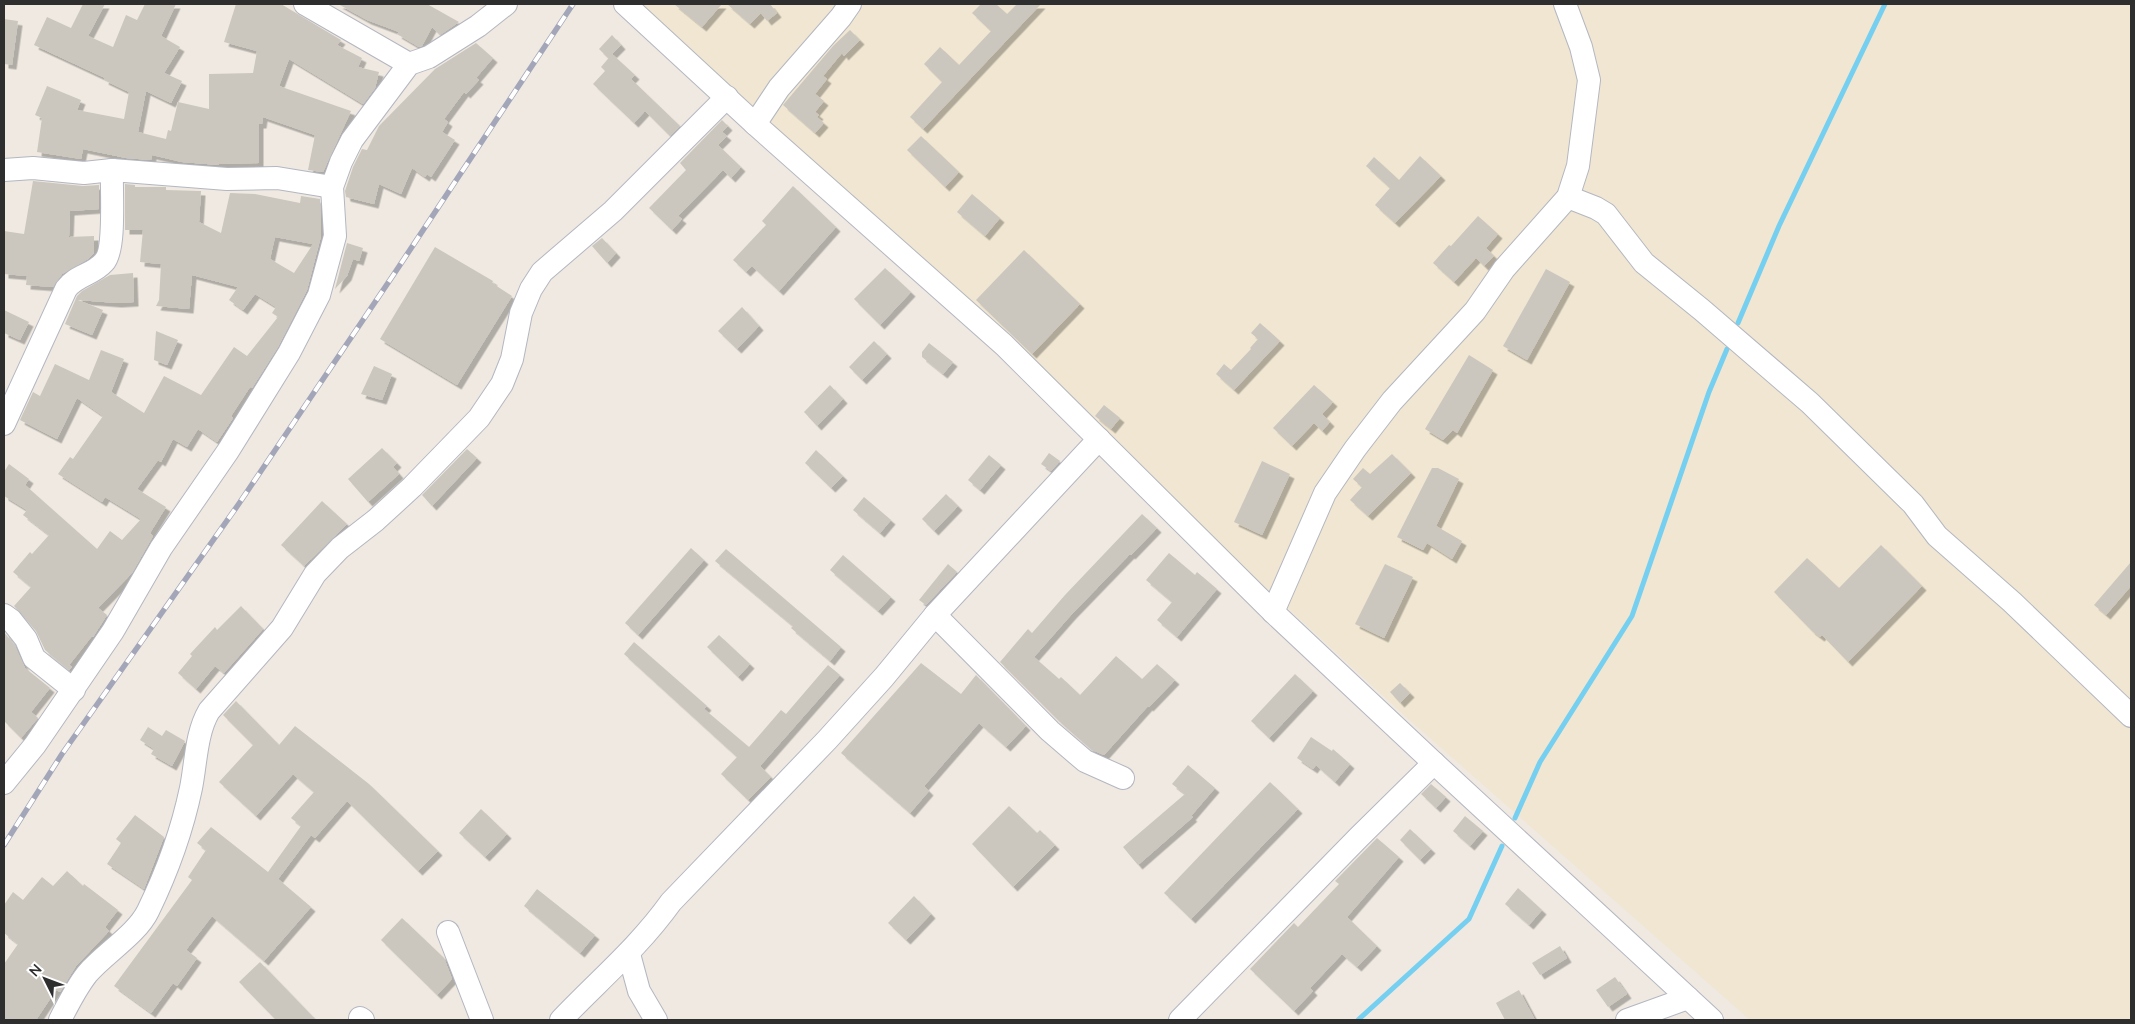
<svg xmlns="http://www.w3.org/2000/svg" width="2135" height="1024" font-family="Mulish,sans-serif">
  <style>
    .education { fill: #f0e6d1 }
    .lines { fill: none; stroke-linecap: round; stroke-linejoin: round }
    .stream { stroke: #75cff0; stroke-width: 5 }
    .building { fill: #cbc7bf; fill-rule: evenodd; filter: url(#shadow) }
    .minor-casing { stroke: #b4b7c1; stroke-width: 24 }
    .minor { stroke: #fff; stroke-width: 22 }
    .rail-casing { stroke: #a3a6b8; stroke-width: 5.5 }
    .rail { stroke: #fff; stroke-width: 4; stroke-dasharray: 11; stroke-linecap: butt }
  </style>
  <defs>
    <filter id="shadow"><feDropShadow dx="4.5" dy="4.5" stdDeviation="0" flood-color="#0004"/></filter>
  </defs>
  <rect width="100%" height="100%" fill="#efe9e1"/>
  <!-- education -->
  <path class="education" d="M631,4h1500v1016h-381l-345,-304z"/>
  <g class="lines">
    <!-- stream -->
    <g class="stream">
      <path d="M1738,323l41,-97 106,-222"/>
      <path d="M1515,818l25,-56 92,-146 77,-224 18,-43"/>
      <path d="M1358,1020l111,-101 33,-73"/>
    </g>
  </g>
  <!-- building -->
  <g class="building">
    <path d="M83,4h22l-17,32 25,11 13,-32 11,5 8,-16h31l-15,32 19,11 -16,26 18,8 -11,22 -25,-12 -8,41 28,7 2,-9 3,1 7,-29 31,7v-35l44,-1 4,-22 -33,-9 12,-38h45l60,36 -4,5 25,13 -4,9 21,5 -4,16 -12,16 -74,-45 -10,27 72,25 -28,61 -15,-2 7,-35 -52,-18 -1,7h-3v39l-40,1v1l-37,-3 -30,-7 -1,5 -25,-2 -43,-9 -2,10 -44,-7 5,-34 -7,-3 12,-29 34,14 -4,10 47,9 5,-27 -25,-12 1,-2 -71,-33 13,-28 24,11z"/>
    <path d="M338,4h89l32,18 -19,13 -8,-8 -10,19 -3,1 -22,-13 2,-2 -32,-12z"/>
    <path d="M674,4h48l-20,23z"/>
    <path d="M727,4h43l7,9 -10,8 -6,-8 -11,11z"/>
    <path d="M981,4h15l11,10 10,-10h24l-118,125 -13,-12 32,-35 -18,-18 16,-17 19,18 32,-34 -19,-18z"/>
    <path d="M4,19l14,2 -6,44 -8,-1z"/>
    <path d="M850,30l10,10 -16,16 -2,-3 -19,23 4,3 -12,15 9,7 -9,11 4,3 -2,2 7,6 -9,10 -32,-28 50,-59z"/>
    <path d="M612,35l9,10 -13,13 -9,-9z"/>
    <path d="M476,43l17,15 -17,20 3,2 -13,14 -2,-2 -20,27 4,3 -6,10 13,8 -24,37 -4,-3 -2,3 -13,-9 -11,26 -22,-10 -5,20 -28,-7 -1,-6 8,-24 9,-18 5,1 12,-24 56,-57z"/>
    <path d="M612,54l23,21 -4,4 49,47 -10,10 -25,-25 -11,12 -41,-39 12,-13 -4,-4z"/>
    <path d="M722,120l6,6 -6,6 5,4 -9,9 23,22 -10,11 -8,-8 -45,46 4,3 -10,11 -23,-22 37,-38 -6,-7z"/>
    <path d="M921,136l38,36 -14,15 -38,-37z"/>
    <path d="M1420,156l21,20 -46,47 -20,-18 15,-17 -24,-22 8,-9 25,23z"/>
    <path d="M33,181l50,5 16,-1v24l-29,2 -1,26 25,-1v17l-6,6 -26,15 -9,13 -27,-2 1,-9 -23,-2v-43l20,3z"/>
    <path d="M125,184l10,1v2h31v3l35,1 -2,31 22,11 9,-40 25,1 45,9 1,-7 19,3 1,37 -14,54 -29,57 -26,41 -2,-1 -19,29 2,2 -16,24 -19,-13 -11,18 -14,-8 -12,23 -3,-2 -21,29 29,18 -16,26 3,3 -21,37 -34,35 9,7 -14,22 -1,-1 -23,29 3,2 -3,3 -24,-20 -9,-19 -22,-25 17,-19 -18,-15 17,-20 2,2 17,-19 -26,-20 4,-5 -23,-14v-24l5,-8 20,15 -4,6 72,64 13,-18 12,9 19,-21 -36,-22 -3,5 -44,-28 12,-17 3,2 30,-43 -26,-18 -20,41 -37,-19 13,-28 7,4 15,-32 34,16 12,-30 23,9 -13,33 33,21 20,-37 37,19 33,-48 13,9 31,-39 -6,-4 4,-6 -21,-13 -12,16 -14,-10 9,-13 -46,-12 -3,34 -33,-3 3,-6 2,-36 -21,-2 3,-32h-18zM275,237l38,7 -19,29 -24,-14z"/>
    <path d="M793,186l43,41 -57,64 -27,-25 -6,6 -13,-12 33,-35 -4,-4z"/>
    <path d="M972,194l28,24 -15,18 -28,-24z"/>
    <path d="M1478,216l20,18 -12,14 8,8 -10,10 -8,-8 -22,24 -21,-19 16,-18 2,1z"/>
    <path d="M602,238l14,15 -9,10 -15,-17z"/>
    <path d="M347,243l16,5 -4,13 -6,-2 -6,17 -12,13z"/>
    <path d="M435,247l58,34 -1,2 20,13 -55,89 -77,-46z"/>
    <path d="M1024,250l56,54 -48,50 -56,-54z"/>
    <path d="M885,268l26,24 -31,33 -26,-26z"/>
    <path d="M1546,269l24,13 -43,78 -24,-14z"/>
    <path d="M133,273l1,29 -17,1 -39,-3 25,10 -11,25 -27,-11 12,-28 5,-5 28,-16z"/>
    <path d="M742,307l17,19 -22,23 -19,-18z"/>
    <path d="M4,310l25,12 -9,18 -16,-7z"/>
    <path d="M1260,323l20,18 -46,49 -18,-16 8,-10 7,6 20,-21 -1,-1 8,-9 -7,-6z"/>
    <path d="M156,331l22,9 -11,25 -13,-5z"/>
    <path d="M874,341l13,13 -25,26 -13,-13z"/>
    <path d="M929,343l24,19 -10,12 -21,-17v-5z"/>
    <path d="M1469,355l24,15 -36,63 -4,-3 -10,10 -18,-11z"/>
    <path d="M374,366l18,8 -10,26 -21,-6z"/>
    <path d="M830,385l13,14 -26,27 -13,-14z"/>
    <path d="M1314,385l19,17 -11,12 8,8 -8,9 -8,-8 -22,23 -19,-18z"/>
    <path d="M1104,405l16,13 -9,11 -16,-13z"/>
    <path d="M382,448l15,15 -4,4 6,7 -31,28 -20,-23z"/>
    <path d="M467,449l10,9 -45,48 -10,-11z"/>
    <path d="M816,450l27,26 -12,12 -26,-25z"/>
    <path d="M1049,453l11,8 -9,10 -10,-7z"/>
    <path d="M1392,454l19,19 -43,43 -18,-16 12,-13 -9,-8 10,-11 7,6z"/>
    <path d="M989,455l12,10 -21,25 -12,-10z"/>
    <path d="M1262,461l28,13 -28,61 -28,-13z"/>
    <path d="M1432,468h6l21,11 -23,47 26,15 -10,18 -25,-16 -4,7 -26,-13z"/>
    <path d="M946,494l12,12 -24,25 -12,-12z"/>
    <path d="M864,497l27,23 -11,13 -27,-23z"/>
    <path d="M322,501l25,23 -43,42 -23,-21z"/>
    <path d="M1142,514l15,14 -26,27 -1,-1 -59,61 -37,42 25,22 2,-2 19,18 36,-39 26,23 15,-15 18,16 -26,27 -1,-1 -44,49 -12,-5 -33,-29 -59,-59 28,-33 4,4 33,-38z"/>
    <path d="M1881,545l41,41 -74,76 -26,-27 -2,2 -8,-6 -38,-39 33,-34 32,30z"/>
    <path d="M691,548l13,12 -66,75 -13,-12z"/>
    <path d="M726,549l115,98 -11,14 -39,-33 2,-2 -78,-65z"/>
    <path d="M1169,553l26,22 2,-3 20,17 -40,48 -20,-17 15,-18 -26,-22z"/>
    <path d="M843,555l48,42 -13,14 -48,-41z"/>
    <path d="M2131,562v24l-25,29 -12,-10z"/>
    <path d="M948,564l9,8 -31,33 -7,-5z"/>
    <path d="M1385,564l28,13 -29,61 -29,-14z"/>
    <path d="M241,606l22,23 -39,44 -9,-7 -19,23 -18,-16 14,-17 -2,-2 25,-27 2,3z"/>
    <path d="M4,632l11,14 10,22 25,20 -19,24 7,6 -17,20 -17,-17z"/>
    <path d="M719,635l31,29 -12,13 -31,-30z"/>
    <path d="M634,642l73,64 -3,3 45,38 32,-37 5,4 42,-49 12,10 -80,91 11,11 -23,23 -27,-26 16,-17 -113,-103z"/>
    <path d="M921,663l40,31 15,-19 50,51 -20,21 -27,-24 -55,63 5,5 -19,22 -69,-60z"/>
    <path d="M1295,674l18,17 -44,47 -18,-17z"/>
    <path d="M1400,683l10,10 -10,10 -10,-11z"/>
    <path d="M236,701l43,44 16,-19 74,58 69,67 -20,20 -71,-70 -32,37 -4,-3 -33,44 33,28 -47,54 -52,-45 -26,34 11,8 -20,28 -4,-3 -22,30 -37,-27 78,-106 -4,-3 18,-27 -9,-7 14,-16 57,45 33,-46 -10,-8 23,-26 -21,-18 -37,42 -37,-34 34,-37 -30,-30z"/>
    <path d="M148,727l14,9 4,-6 19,11 -13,25 -21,-12 3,-5 -14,-9z"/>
    <path d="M1311,737l21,14 1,-2 17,15 -15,18 -19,-17 -3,4 -16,-11z"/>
    <path d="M1188,765l27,23 -24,28 2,1 -55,48 -15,-18 62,-53 -13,-10z"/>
    <path d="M1270,782l28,27 -107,110 -27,-26z"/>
    <path d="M1431,784l15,13 -10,11 -15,-14z"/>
    <path d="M1009,806l28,27 3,-3 15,15 -42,42 -41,-43z"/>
    <path d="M481,809l26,25 -22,23 -26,-24z"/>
    <path d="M135,815l29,22 -20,52 -37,-25 14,-21 -5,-4z"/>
    <path d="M1465,816l18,15 -13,15 -17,-15z"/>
    <path d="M1410,829l21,20 -11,11 -20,-20z"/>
    <path d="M1377,838l22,19 -52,60 30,29 -20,21 -15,-13 -32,34 3,3 -19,20 -44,-42 44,-46 4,4 41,-43 -4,-3z"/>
    <path d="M67,871l16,15 1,-2 34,26 -13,17 4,4 -33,35 -16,26 -4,-2 -20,30h-32v-56l14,-20 -14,-11v-28l9,-13 10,8 19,-23 11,9z"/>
    <path d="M1518,888l24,22 -13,15 -24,-21z"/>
    <path d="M537,889l58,46 -15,18 -56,-47z"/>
    <path d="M914,896l17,18 -25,26 -18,-17z"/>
    <path d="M402,918l42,40 8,21 -15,16 -56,-55z"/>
    <path d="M1560,946l7,12 -27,17 -8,-12z"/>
    <path d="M260,962l56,58h-40l-37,-38z"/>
    <path d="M1615,977l12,17 -19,13 -12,-17z"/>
    <path d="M1519,990l16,30h-30l-9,-17z"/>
  </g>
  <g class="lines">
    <!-- minor casing -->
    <g class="minor-casing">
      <g id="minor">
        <path d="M305,4l104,60"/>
        <path d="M625,4l130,120 249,221 269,267 161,151 278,257"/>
        <path d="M755,124l24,-36 62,-71 9,-13"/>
        <path d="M4,170l29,-2 51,5 28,-3 115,9 50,-1 55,9"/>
        <path d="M1568,197l28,11 10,6 38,49 58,47 108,93 103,101 24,32 75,66 119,114"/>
        <path d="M4,424l62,-135c10,-14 27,-14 38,-27 12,-12 7,-73 8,-92"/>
        <path d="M1273,612l52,-119 30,-44 37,-48 83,-90 29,-42 64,-72 10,-31 11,-86 -8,-33 -16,-43"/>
        <path d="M4,615l7,5 15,19 8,19 40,32"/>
        <path d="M935,615l115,116 35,30 38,17"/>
        <path d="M4,783l31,-38 78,-114 48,-83 67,-97 61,-98 30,-58 16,-59 -3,-49 9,-25 11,-22 57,-76 20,-7 49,-31 28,-22"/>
        <path d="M448,932l34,88"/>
        <path d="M629,954l10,37 17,29"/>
        <path d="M360,1018l3,2"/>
        <path d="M60,1020c8,-16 16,-32 27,-46 17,-20 50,-40 61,-63 19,-39 34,-80 43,-123 5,-25 5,-55 18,-77l73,-83 33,-54 25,-26 36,-28 36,-33 67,-69 23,-34 10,-25 9,-46 10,-24 11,-17 71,-61 114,-114"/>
        <path d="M561,1020c38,-40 77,-72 110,-118l156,-162 57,-63 51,-62 164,-176"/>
        <path d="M1180,1020l179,-183 75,-74"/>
        <path d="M1627,1020l61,-22"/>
      </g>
    </g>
    <!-- minor -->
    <use href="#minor" class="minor"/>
    <!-- rail casing -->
    <g class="rail-casing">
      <path id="rail" d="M4,845l58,-91 176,-249 156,-231 179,-270"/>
    </g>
    <!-- rail -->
    <use href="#rail" class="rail"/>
  </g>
  <!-- border -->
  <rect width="2135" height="1024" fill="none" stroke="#2e2e2e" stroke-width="10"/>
  <!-- north arrow -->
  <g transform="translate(45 979) rotate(312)" stroke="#ffffff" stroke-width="4" paint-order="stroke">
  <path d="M0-4L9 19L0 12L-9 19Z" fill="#2e2e2e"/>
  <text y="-8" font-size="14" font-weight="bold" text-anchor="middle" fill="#2e2e2e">N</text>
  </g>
</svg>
